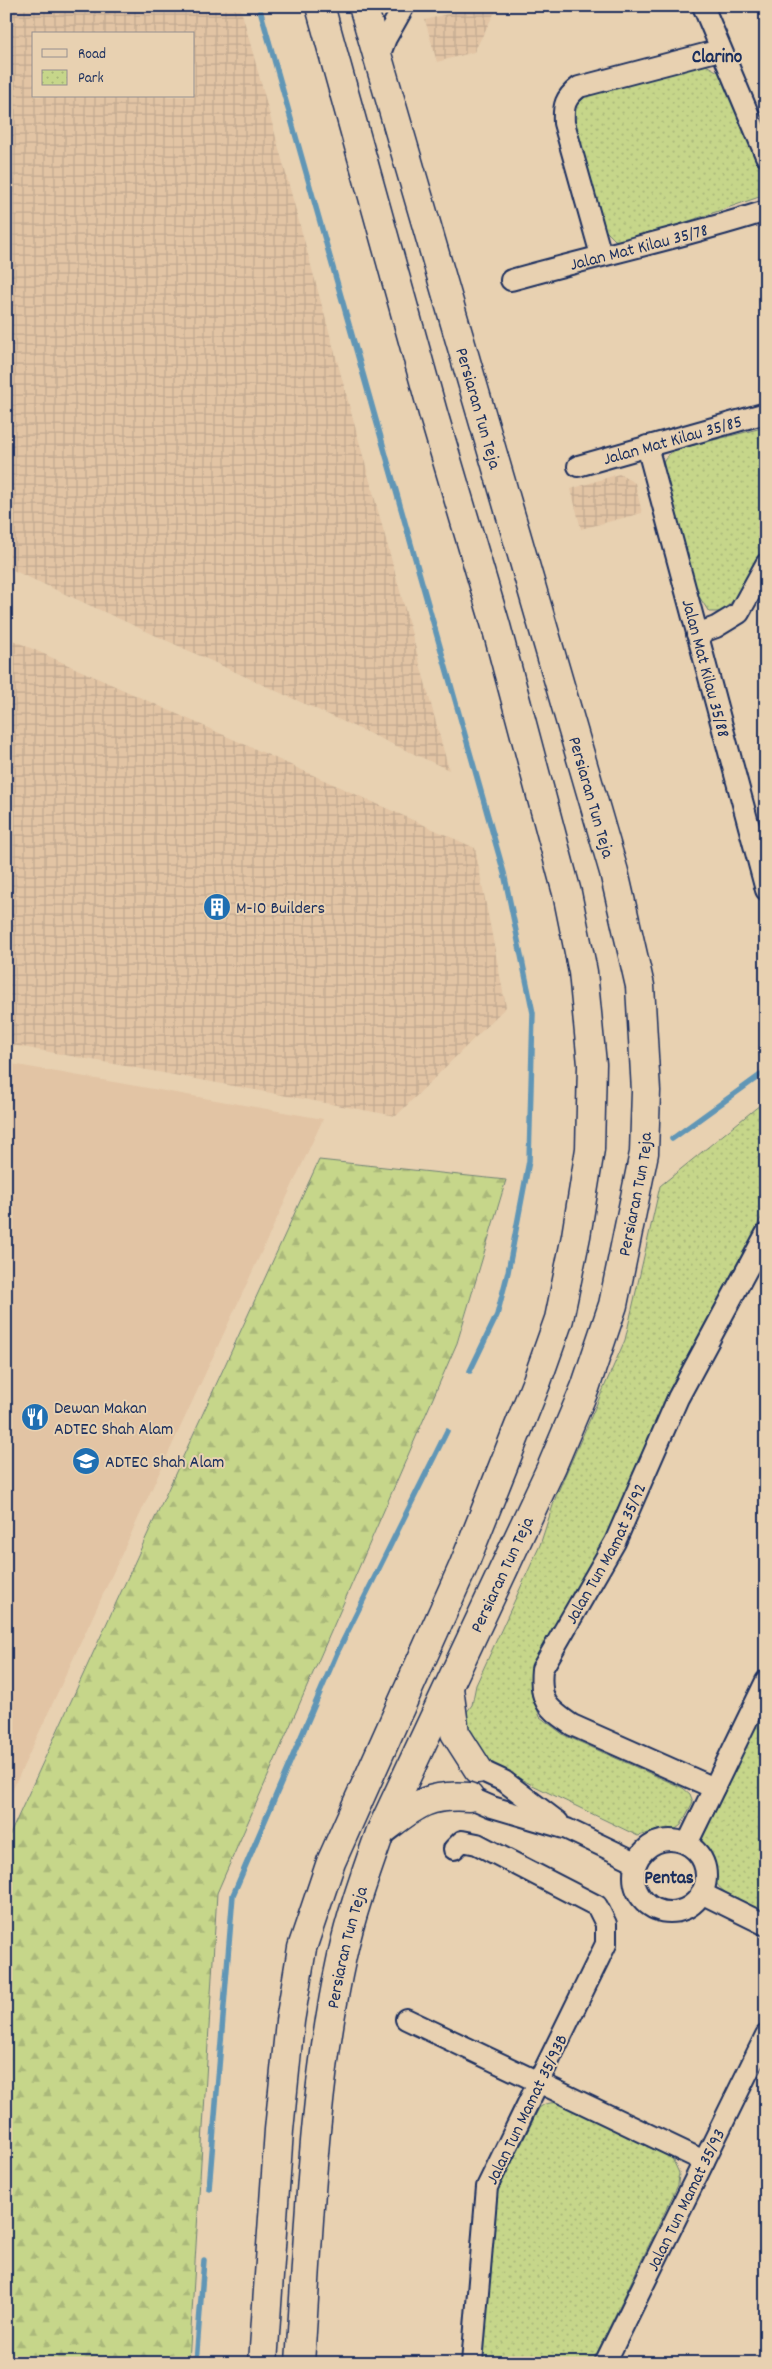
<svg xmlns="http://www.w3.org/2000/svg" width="772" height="2369" font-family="Dekko,sans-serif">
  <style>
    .built { fill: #e2c4a4 }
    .industrial { fill: url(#industrial-grid); fill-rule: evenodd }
    .forest { fill: url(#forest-firs); stroke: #708274 }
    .park { fill: url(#park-dots); stroke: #708274 }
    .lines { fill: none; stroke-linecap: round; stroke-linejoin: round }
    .stream { stroke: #6196b6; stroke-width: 5.5 }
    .minor-casing { stroke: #1b2f5e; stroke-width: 24 }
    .primary-casing { stroke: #1b2f5e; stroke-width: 31 }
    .minor { stroke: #e8d1b1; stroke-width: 20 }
    .primary { stroke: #e8d1b1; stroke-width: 28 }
    .labels { text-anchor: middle; stroke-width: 4; stroke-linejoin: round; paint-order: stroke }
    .street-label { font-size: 18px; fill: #1b2f5e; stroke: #e8d1b1 }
    .poi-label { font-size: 18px; fill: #1b2f5e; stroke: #e8d1b1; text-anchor: start }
    .neighbourhood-label { font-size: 19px; font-weight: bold; fill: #1b2f5e; stroke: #e8d1b1 }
  </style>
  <defs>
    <pattern id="industrial-grid" width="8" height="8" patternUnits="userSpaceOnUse" patternTransform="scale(1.25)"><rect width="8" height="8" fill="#e2c4a4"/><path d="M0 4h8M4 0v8" fill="none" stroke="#c1a990"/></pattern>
    <pattern id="forest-firs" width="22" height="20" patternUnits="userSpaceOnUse" patternTransform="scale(1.25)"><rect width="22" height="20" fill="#c6d68a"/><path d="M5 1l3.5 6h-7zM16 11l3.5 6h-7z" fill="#aab87a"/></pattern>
    <pattern id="park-dots" width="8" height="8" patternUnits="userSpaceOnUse" patternTransform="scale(1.25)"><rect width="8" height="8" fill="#c6d68a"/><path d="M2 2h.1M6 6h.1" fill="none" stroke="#aab87a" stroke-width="1.8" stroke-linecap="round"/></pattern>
  </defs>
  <rect width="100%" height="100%" fill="#e8d1b1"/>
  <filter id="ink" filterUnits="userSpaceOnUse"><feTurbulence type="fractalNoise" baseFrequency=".02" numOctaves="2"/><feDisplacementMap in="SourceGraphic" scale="10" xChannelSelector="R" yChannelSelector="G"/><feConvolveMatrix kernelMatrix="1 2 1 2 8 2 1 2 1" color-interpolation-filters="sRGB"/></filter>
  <g filter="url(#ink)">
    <!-- built -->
    <path class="built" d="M6,1063l317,56 -317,685z"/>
    <!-- industrial -->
    <g class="industrial">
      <path d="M6,6h234l209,764 -443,-203zM34,34h160v62h-160z"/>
      <path d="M477,6h21l-24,46 -37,10 -12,-42z"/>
      <path d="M619,474l16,9 7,30 -61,16 -10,-40z"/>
      <path d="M6,637l469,211 31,159 -110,109 -390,-72z"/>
    </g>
    <!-- forest -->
    <path class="forest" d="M319,1160l187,20 -49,163 -240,550 -28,470h-183v-520z"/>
    <!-- park -->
    <g class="park">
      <path d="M706,65l14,8 46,105 -1,17 -137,47 -13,-2 -11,-11 -31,-112 2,-11 17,-15 102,-25z"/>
      <path d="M766,427v115l-29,55 -16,15h-12l-11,-17 -37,-119c0,-12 3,-18 13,-26z"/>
      <path d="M766,1100v109l-98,183 -63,146 -71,129 -3,26 9,24 24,18 119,53 7,6 3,8 -12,23 -5,4 -17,1 -21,6 -153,-74 -25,-41 12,-16 4,-20 64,-140 16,-49 69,-156 35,-154z"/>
      <path d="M766,1699v213c-17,-8 -44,-15 -52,-33 -3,-5 -2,-10 -4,-15 -4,-13 -9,-14 -8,-29z"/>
      <path d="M556,2102l116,56 7,15 -1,12 -86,178h-110l15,-170 42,-85 6,-4z"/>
    </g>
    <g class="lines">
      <!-- stream -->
      <g class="stream">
        <path d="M259,6l245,867 29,140 -4,148 -21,111 -11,43 -27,56"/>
        <path d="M672,1139l94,-68"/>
        <path d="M209,2189l24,-294 104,-242 110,-222"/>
        <path d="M196,2363l8,-103"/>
      </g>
      <!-- minor casing -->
      <g class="minor-casing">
        <g id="minor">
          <path d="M703,6l63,150"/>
          <path d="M378,59l8,-21 18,-32"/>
          <path d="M601,255l-37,-132c-1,-18 1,-25 15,-36l141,-37"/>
          <path id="s1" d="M511,280c85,-24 171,-42 255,-69"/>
          <path id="s2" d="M647,446l119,444"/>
          <path id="s3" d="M578,466l188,-53"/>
          <path d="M697,634l19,-7 23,-14 27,-49"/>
          <path d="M478,1769l26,12 54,41"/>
          <path id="s4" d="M714,1788l-142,-63c-25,-17 -33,-24 -30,-56l73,-127 63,-144 88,-164"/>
          <path d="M469,1797l23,10 75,22 69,33"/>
          <circle cx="670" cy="1876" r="36"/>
          <path d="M687,1844l79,-163"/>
          <path d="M454,1849l8,-8 15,3 120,62 9,18v20l-119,243 -15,176"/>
          <path d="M701,1893l65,32"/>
          <path d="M406,2019l298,142"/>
          <path id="s5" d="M605,2363l161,-328"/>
        </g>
      </g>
      <!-- primary casing -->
      <g class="primary-casing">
        <g id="primary">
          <path d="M449,1688l6,45 23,36"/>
          <path d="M383,1830c33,-25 43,-36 86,-33"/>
          <path d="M263,2363l16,-233 11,-109 12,-73 29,-86 132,-295 74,-186 22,-62 17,-83 14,-87 2,-85 -9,-92 -16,-79 -71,-267 -63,-213 -113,-407"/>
          <path id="s6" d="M300,2363c9,-136 13,-274 42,-407 9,-42 24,-83 38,-123l172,-367 33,-78 28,-83 31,-152 2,-62 -6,-105 -26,-114 -251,-866"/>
        </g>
      </g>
      <!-- minor -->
      <use href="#minor" class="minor"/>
      <!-- primary -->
      <use href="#primary" class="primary"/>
    </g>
  </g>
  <!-- icons -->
  <defs>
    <g id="building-disc" transform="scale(1.4375)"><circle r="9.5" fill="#1f6fb2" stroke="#e8d1b1"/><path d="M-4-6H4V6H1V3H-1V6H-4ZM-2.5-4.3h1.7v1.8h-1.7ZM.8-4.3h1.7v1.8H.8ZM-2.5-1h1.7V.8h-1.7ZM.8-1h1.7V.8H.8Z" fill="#fff"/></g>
    <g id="restaurant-disc" transform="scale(1.4375)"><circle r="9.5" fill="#1f6fb2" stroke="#e8d1b1"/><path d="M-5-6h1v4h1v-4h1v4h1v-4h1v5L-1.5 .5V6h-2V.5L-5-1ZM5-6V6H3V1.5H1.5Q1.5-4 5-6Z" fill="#fff"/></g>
    <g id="school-disc" transform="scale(1.4375)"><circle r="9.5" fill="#1f6fb2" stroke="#e8d1b1"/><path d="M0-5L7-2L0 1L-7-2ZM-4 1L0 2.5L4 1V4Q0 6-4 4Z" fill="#fff"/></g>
  </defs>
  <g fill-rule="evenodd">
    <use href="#building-disc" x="217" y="907"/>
    <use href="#restaurant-disc" x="35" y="1417"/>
    <use href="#school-disc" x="86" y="1461"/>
  </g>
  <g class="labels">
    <!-- street labels -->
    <g class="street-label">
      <text dy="6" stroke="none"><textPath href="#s1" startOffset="132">Jalan Mat Kilau 35/78</textPath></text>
      <text transform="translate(479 408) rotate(74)" y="6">Persiaran Tun Teja</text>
      <text dy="6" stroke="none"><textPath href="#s3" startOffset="98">Jalan Mat Kilau 35/85</textPath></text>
      <text dy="6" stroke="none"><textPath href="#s2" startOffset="230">Jalan Mat Kilau 35/88</textPath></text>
      <text transform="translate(592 797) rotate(74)" y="6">Persiaran Tun Teja</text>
      <text dy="6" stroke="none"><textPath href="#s6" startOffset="1229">Persiaran Tun Teja</textPath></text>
      <text dy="6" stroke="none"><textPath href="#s4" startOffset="356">Jalan Tun Mamat 35/92</textPath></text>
      <text dy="6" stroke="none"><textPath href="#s6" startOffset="824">Persiaran Tun Teja</textPath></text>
      <text dy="6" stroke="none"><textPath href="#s6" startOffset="419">Persiaran Tun Teja</textPath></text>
      <text transform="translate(526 2109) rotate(-64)" y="6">Jalan Tun Mamat 35/93B</text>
      <text dy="6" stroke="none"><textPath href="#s5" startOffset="182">Jalan Tun Mamat 35/93</textPath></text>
    </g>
    <!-- poi labels -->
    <g class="poi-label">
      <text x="236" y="913">M-10 Builders</text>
      <text x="54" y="1413">Dewan Makan<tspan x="54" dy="21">ADTEC Shah Alam</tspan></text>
      <text x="105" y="1467">ADTEC Shah Alam</text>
    </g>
    <!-- neighbourhood labels -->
    <g class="neighbourhood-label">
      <text x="717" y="62">Clarino</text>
      <text x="669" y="1883">Pentas</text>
    </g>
  </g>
  <!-- margin -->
  <rect width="772" height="2369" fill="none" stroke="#e8d1b1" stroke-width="25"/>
  <rect x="12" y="12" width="747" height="2344" fill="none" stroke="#1b2f5e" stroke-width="2" filter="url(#ink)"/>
  <!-- legend -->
  <rect x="32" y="32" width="162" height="65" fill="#e8d1b1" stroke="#969090"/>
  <rect x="42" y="49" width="25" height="8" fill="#e8d1b1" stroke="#969090"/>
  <text x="78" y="58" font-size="15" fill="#1b2f5e">Road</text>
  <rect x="42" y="70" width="25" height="15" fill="url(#park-dots)" stroke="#969090"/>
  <text x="78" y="82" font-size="15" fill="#1b2f5e">Park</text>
</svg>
